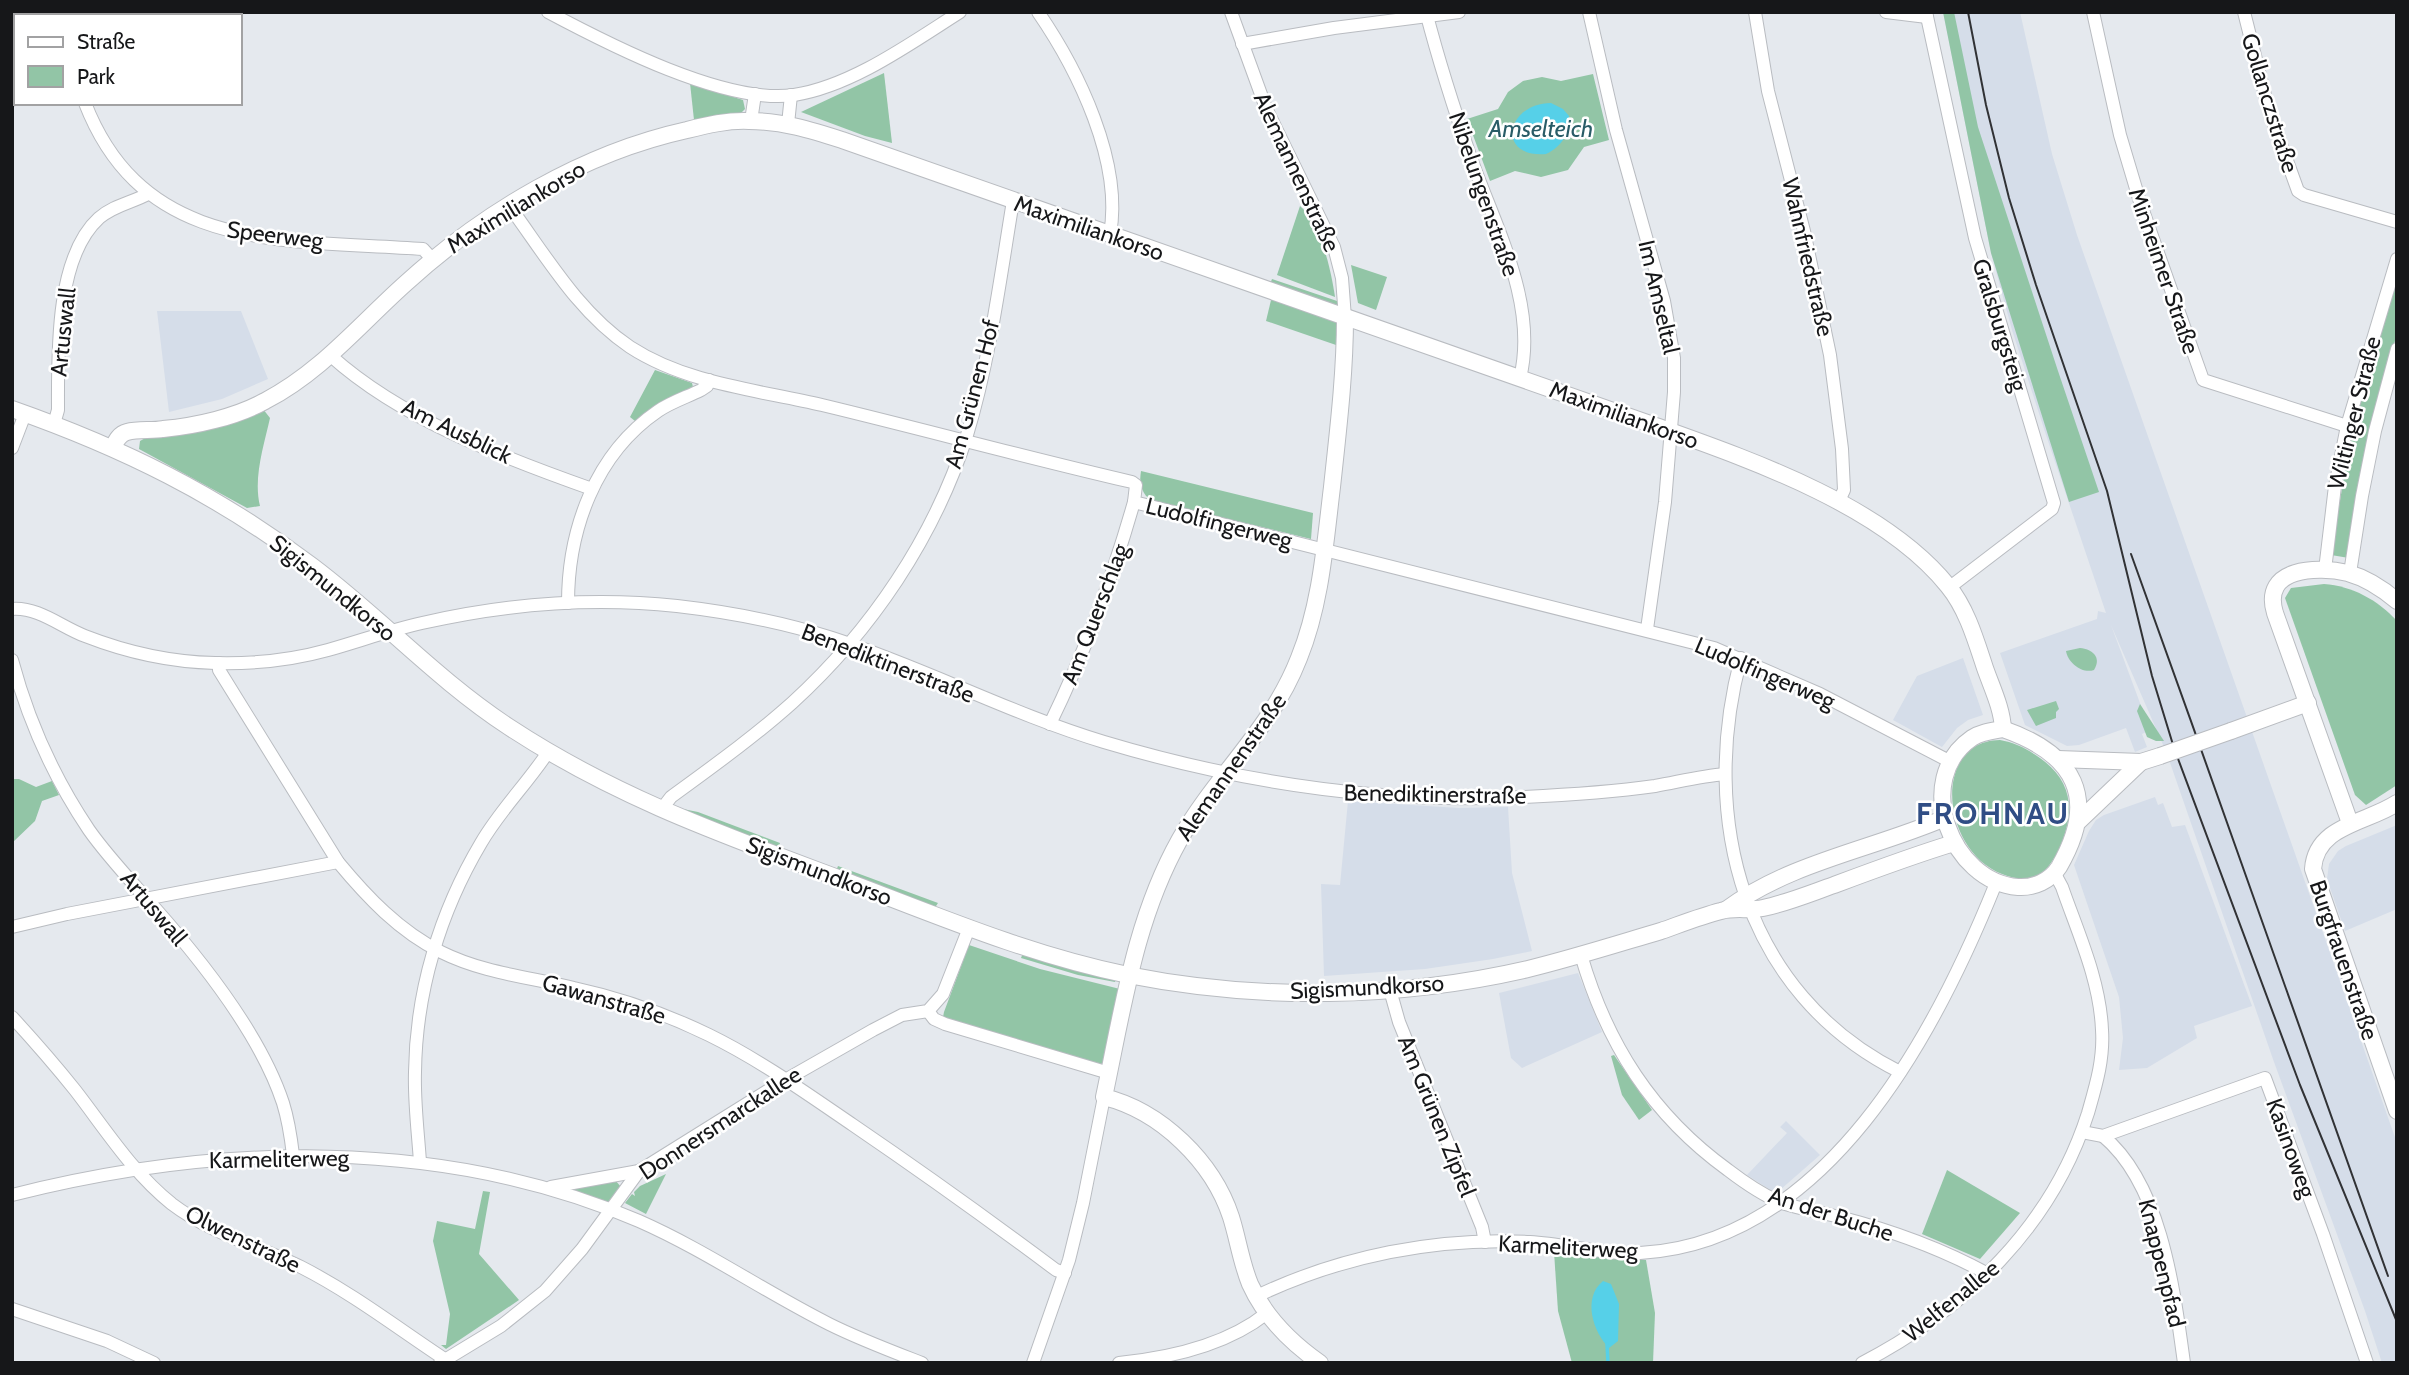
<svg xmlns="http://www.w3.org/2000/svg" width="2409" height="1375" font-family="Cabin,sans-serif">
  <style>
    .built { fill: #d5dde9 }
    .green { fill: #92c5a6 }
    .water { fill: #56d0e8 }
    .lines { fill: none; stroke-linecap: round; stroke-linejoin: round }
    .stream { stroke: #56d0e8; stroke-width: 3.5 }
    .minor-casing { stroke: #b9bcc1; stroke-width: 14 }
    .tertiary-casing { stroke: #b9bcc1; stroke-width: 18 }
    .minor { stroke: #fff; stroke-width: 12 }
    .tertiary { stroke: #fff; stroke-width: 16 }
    .tram { stroke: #313235; stroke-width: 2 }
    .tertiary-bridge-casing { stroke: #b9bcc1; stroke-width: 18; stroke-linecap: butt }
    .tertiary-bridge { stroke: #fff; stroke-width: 16 }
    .labels { text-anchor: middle; stroke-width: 5; stroke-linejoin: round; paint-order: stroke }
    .street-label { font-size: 23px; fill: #161719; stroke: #fff }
    .water-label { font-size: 24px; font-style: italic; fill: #295c67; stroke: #fff }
    .district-label { font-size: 30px; font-weight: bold; letter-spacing: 2px; fill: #304d85; stroke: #fff }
  </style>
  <rect width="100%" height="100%" fill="#e5e9ee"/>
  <!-- built -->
  <g class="built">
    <path d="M1943,12h77l32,142 25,81 320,908v220h-15l-17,-52 -91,-249 -107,-308 -56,-129 39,105 -8,4 5,13 -12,5 -9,-24 -47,17 -12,1 -42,-21 -25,-72 97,-34 1,-8 8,2 -60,-178 -34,-105 -21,-77z"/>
    <path d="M157,311h84l27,68 -46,20 -53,13z"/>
    <path d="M1963,658l20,57 -15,5 -11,8 -15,19 -49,-27 24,-44z"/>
    <path d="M2155,797l3,8 5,-2 9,24 13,-2 67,181 -58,20 3,12 -50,30 -28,2 4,-32 -4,-41 -45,-132 15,-34 7,-11 8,-5z"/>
    <path d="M1348,801l111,7 49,-1 4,66 20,78 -39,8 -68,10 -101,7 -3,-92 19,1z"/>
    <path d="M2397,825v84l-52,22 -18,-52 2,-15 9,-13 8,-5z"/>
    <path d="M1578,973l24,59 -80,36 -11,-10 -12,-65z"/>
    <path d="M1786,1121l34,34 -40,35 -8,1 -25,-16 40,-42 -7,-6z"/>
  </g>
  <!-- green -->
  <g class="green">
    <path d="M1943,12h11l24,115 80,244 41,121 -30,10 -78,-249z"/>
    <path d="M884,73l8,70 -27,-7 -64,-24z"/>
    <path d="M1593,74l16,66 -25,7 -16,23 -27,7 -26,-6 -25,10 -23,-62 31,-10 10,-17 15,-11 19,-4 19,4z"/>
    <path d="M690,83l53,17 2,9 -4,4 -47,7z"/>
    <path d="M1300,206c21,18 31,64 35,91l-58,-22z"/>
    <path d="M1351,265l36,12 -11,33 -18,-7z"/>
    <path d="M2397,272v62l-17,58 -31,166 -18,-3 22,-133z"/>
    <path d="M1272,279l68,23 -5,4 -65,-22z"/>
    <path d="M1272,296l65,26 -1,23 -70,-24z"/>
    <path d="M655,370l37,13 1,4 -23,10 -35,24 -5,-4z"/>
    <path d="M263,409l7,9c-6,27 -17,60 -10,88l-13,2 -108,-59 1,-8 7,-4z"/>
    <path d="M1141,471l172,42 -2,26 -161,-39c-9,-8 -11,-17 -9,-29z"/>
    <path d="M2324,584c28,2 54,16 73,37v164l-31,20 -11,-10 -70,-197 6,-10z"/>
    <path d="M2080,648c12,1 22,9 14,22 -12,4 -26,-7 -28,-19z"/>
    <path d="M2056,701l3,8 -3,3v6l-20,8 -9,-16z"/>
    <path d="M2140,704l24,37h-8l-9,-4 -10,-26z"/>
    <path d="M2000,740c12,2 24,7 34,14 39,24 43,57 24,97 -6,12 -15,26 -30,27 -8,2 -18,-1 -26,-4 -61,-23 -71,-133 -2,-134z"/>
    <path d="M12,779h7l17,8 16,-6 7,14 -17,6 -7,20 -23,22z"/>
    <path d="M678,808l20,4 82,31 -2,7z"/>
    <path d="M838,866l100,37 -4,6 -98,-38z"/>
    <path d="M969,945l71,24 80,20 -17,74 -2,1 -153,-43 -5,-4 1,-5z"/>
    <path d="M1023,953l93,25 -1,4 -37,-7 -57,-17z"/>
    <path d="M1614,1055l38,55 -13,10 -17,-25 -11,-39z"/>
    <path d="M1947,1170l73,43 -40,46 -58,-25z"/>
    <path d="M666,1174l-20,40 -21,-11 7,-9 3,2 -1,-4 6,-6z"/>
    <path d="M615,1180l6,7 -12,14 -4,2 -31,-11 2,-5z"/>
    <path d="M483,1191l7,1 -11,62 40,46 -73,49 -5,-4h5l4,-31 -17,-73 4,-20 38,8z"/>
    <path d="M1554,1252l92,8 9,53 -2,50h-81l-14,-52z"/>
  </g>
  <!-- water -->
  <g class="water">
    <path d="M1551,103l12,6 6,7c0,17 -6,30 -23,38 -50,4 -41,-50 5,-51z"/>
    <path d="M1603,1281l8,3 8,20 -1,37 -9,7c-16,-16 -27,-50 -6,-67z"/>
  </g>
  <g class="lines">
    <!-- stream -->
    <path class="stream" d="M1607,1344l1,19"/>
    <!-- minor casing -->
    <g class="minor-casing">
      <g id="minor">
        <path d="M66,12v4"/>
        <path d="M548,12c60,32 178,93 246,83 58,-9 117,-52 166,-83"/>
        <path d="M1038,12c40,58 85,150 72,222"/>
        <path d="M1231,12l35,96 68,139 8,31 3,40"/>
        <path d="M1426,12c13,50 29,100 46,149 24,67 66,144 48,217"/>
        <path d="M1589,12l27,118 48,171 10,57v34l-9,110 -18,127"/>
        <path d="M1755,12l13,79 36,140 26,124 12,94 2,41 -6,13"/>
        <path d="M1886,12l41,5"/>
        <path d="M1926,12l49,226 79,265 -2,6 -102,78"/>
        <path d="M2093,12l27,123 20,67 63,178 144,46"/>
        <path d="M2244,12l25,99 29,80 6,4 93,27"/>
        <path d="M1242,44l92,-16 125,-16"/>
        <path d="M12,100l4,-2"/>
        <path d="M85,103c59,152 202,136 338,146l10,11"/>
        <path d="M751,121l4,-27"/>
        <path d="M788,124l3,-29"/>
        <path d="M510,207c36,49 68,105 120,140 57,37 128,43 192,58 104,25 206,53 310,77l4,3 -2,17 580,146 106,46 131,68"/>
        <path d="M331,356c70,63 173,102 261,133"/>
        <path d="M54,424l4,-14c0,-55 -3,-152 41,-192 15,-13 32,-15 49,-24"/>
        <path d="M12,448l13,-34"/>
        <path d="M2325,570l10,-84 12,-60 50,-167"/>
        <path d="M2350,573l12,-77 13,-65 22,-82"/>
        <path d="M568,603c0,-73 27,-149 90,-192 13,-9 29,-14 43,-21l6,-4 2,-6"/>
        <path d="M12,609c27,-2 49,18 73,27 41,16 86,26 130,27 37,1 77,-3 113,-13 32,-9 62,-20 94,-27 83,-19 170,-26 255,-17 52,6 105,16 155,32 93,30 179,76 272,104 137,41 277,62 419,55 44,-2 89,-5 132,-11 23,-4 46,-10 70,-12"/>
        <path d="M1741,658c-43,160 2,336 159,414"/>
        <path d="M12,660c16,60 42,118 77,170 19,27 43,52 65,77 47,53 107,129 129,196 5,16 8,35 10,52"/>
        <path d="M219,663v7l119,192c29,35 61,69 103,90 42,21 88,25 133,36 46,10 92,26 135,47 51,25 97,58 144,90 69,47 136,95 203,145l9,3"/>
        <path d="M1050,724c35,-72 62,-145 84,-222"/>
        <path d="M661,810l10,-13c41,-30 83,-60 121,-94 79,-72 142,-165 175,-268 23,-76 33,-156 46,-234"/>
        <path d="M12,927l55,-13 271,-52"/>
        <path d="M1581,955c26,89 71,160 147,215 17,13 34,25 54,33 19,6 39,9 57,14 51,13 103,32 149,57"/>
        <path d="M1390,990l9,32 83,205 3,15"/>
        <path d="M928,1011l6,8 11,5 164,49"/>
        <path d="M12,1017c22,24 43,48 63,73 31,40 57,82 97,114 38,29 86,42 129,63 53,27 99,63 148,95"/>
        <path d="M2082,1132l21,4 162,-58 58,156 44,129"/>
        <path d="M2103,1136c59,49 71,155 81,227"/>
        <path d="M420,1162c-2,-30 -6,-60 -5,-90 1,-81 25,-160 66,-229 19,-33 46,-59 67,-91"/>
        <path d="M551,1187l88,-16"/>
        <path d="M12,1195c206,-52 429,-59 627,26 66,29 126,71 190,103 30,15 62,27 93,39"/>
        <path d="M1257,1296c84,-40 179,-59 273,-54 36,2 74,13 110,11 186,-10 295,-218 356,-370"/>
        <path d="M12,1309l95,32 47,22"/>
        <path d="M440,1363l61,-37 44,-35 37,-42 57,-78 141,-88 93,-53 29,-15 26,-4 15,-17 26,-66"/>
        <path d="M1033,1363l36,-103 14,-57 21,-106"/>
        <path d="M1119,1363c50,-5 108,-18 148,-50"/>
        <path d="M1862,1363c104,-54 190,-137 226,-250 8,-28 16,-54 14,-83 -2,-50 -24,-97 -40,-143l-7,-13"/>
      </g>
    </g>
    <!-- tertiary casing -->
    <g class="tertiary-casing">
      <g id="tertiary">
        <path d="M12,409c111,39 206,86 300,157 68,51 125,114 197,161 108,71 217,109 337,154 92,35 184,74 282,94 131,26 270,24 400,-6 45,-11 89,-25 133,-38 20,-7 40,-15 60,-20 14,-4 28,0 42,-3 24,-5 48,-15 71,-23 40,-15 80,-30 120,-42"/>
        <path d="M113,447c3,-6 6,-13 14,-15 11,-3 25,-1 36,-3 33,-3 73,-12 102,-28 56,-29 95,-77 141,-118 78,-71 177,-130 281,-153 20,-5 41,-10 62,-9 33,0 62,9 93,19l811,285c95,34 230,80 295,161 19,23 28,55 37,82 7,20 17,40 18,61"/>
        <path d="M2003,729c72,25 96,69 56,138 -9,14 -25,21 -41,20 -67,-5 -106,-108 -46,-149 9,-6 20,-7 31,-9z"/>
        <path d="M2231,731l77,-28"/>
        <path d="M2058,759l83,3 19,-6"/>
        <path d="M2397,803c-30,20 -81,22 -84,66l84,242"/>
        <path d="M2079,821l62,-59"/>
        <path d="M2350,823l-75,-210c-14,-46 43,-47 73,-40 18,5 35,16 49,28"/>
        <path d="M1727,909c64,-47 146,-60 218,-91"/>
        <path d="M1320,1363c-30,-21 -55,-46 -70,-79 -9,-22 -12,-45 -19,-67 -18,-55 -70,-106 -127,-120 19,-89 31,-178 76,-258 37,-65 91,-109 119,-181 22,-54 26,-114 33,-171 6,-56 13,-113 13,-169"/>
      </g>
    </g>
    <!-- minor -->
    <use href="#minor" class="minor"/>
    <!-- tertiary -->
    <use href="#tertiary" class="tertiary"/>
    <!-- tram -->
    <g class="tram">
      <path d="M1968,12l18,93 23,93 27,87 71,206 45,185 22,72 126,337 97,237"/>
      <path d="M2131,554c87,240 170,481 257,722"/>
    </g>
    <!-- tertiary-bridge casing -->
    <g class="tertiary-bridge-casing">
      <path id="tertiary-bridge" d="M2160,756l71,-25"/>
    </g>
    <!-- tertiary-bridge -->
    <use href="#tertiary-bridge" class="tertiary-bridge"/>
  </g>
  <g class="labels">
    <!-- street labels -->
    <g class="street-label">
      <text transform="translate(2270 103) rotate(73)" y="8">Gollanczstraße</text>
      <text transform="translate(1297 172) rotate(65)" y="8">Alemannenstraße</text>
      <text transform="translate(1484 194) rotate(71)" y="8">Nibelungenstraße</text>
      <text transform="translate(516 207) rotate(-31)" y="8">Maximiliankorso</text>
      <text transform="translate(1089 228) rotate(19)" y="8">Maximiliankorso</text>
      <text transform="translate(275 235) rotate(7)" y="8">Speerweg</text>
      <text transform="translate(1808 257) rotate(77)" y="8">Wahnfriedstraße</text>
      <text transform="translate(2164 271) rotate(71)" y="8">Minheimer Straße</text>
      <text transform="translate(1659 297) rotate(77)" y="8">Im Amseltal</text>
      <text transform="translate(2000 325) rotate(73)" y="8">Gralsburgsteig</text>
      <text transform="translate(63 332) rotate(-84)" y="8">Artuswall</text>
      <text transform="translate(972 394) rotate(-75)" y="8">Am Grünen Hof</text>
      <text transform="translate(2354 413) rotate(-76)" y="8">Wiltinger Straße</text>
      <text transform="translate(1624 415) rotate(20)" y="8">Maximiliankorso</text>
      <text transform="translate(457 431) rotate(26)" y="8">Am Ausblick</text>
      <text transform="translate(1219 523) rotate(14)" y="8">Ludolfingerweg</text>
      <text transform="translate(333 588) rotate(39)" y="8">Sigismundkorso</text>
      <text transform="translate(1095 614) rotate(-69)" y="8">Am Querschlag</text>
      <text transform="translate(888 663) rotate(21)" y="8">Benediktinerstraße</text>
      <text transform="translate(1765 673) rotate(23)" y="8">Ludolfingerweg</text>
      <text transform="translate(1231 767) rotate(-55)" y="8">Alemannenstraße</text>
      <text transform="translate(1435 794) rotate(1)" y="8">Benediktinerstraße</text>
      <text transform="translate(819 871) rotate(21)" y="8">Sigismundkorso</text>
      <text transform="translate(154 908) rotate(50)" y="8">Artuswall</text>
      <text transform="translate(2344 960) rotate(71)" y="8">Burgfrauenstraße</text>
      <text transform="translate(1367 987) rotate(-3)" y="8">Sigismundkorso</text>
      <text transform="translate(604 999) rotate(16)" y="8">Gawanstraße</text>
      <text transform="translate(1437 1116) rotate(68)" y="8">Am Grünen Zipfel</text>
      <text transform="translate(720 1123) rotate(-33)" y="8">Donnersmarckallee</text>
      <text transform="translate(2291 1148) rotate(70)" y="8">Kasinoweg</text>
      <text transform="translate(279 1159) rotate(-1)" y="8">Karmeliterweg</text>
      <text transform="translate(1831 1214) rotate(18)" y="8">An der Buche</text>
      <text transform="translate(243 1239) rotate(26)" y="8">Olwenstraße</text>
      <text transform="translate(1568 1247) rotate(3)" y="8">Karmeliterweg</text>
      <text transform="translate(2162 1263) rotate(76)" y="8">Knappenpfad</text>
      <text transform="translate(1951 1301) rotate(-39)" y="8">Welfenallee</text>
    </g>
    <!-- water labels -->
    <g class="water-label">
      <text x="1541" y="137">Amselteich</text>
    </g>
    <!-- district labels -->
    <g class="district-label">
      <text x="1993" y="824">FROHNAU</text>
    </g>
  </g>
  <!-- border -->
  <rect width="2409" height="1375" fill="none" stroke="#161719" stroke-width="28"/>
  <!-- legend -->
  <rect x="14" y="14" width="228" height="91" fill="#ffffff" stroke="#a2a2a3" stroke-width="2"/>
  <rect x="28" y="37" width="35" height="10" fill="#ffffff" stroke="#a2a2a3" stroke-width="2"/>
  <text x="77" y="49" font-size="21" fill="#161719">Straße</text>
  <rect x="28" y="66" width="35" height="21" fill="#92c5a6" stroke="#a2a2a3" stroke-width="2"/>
  <text x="77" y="84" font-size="21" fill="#161719">Park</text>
</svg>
